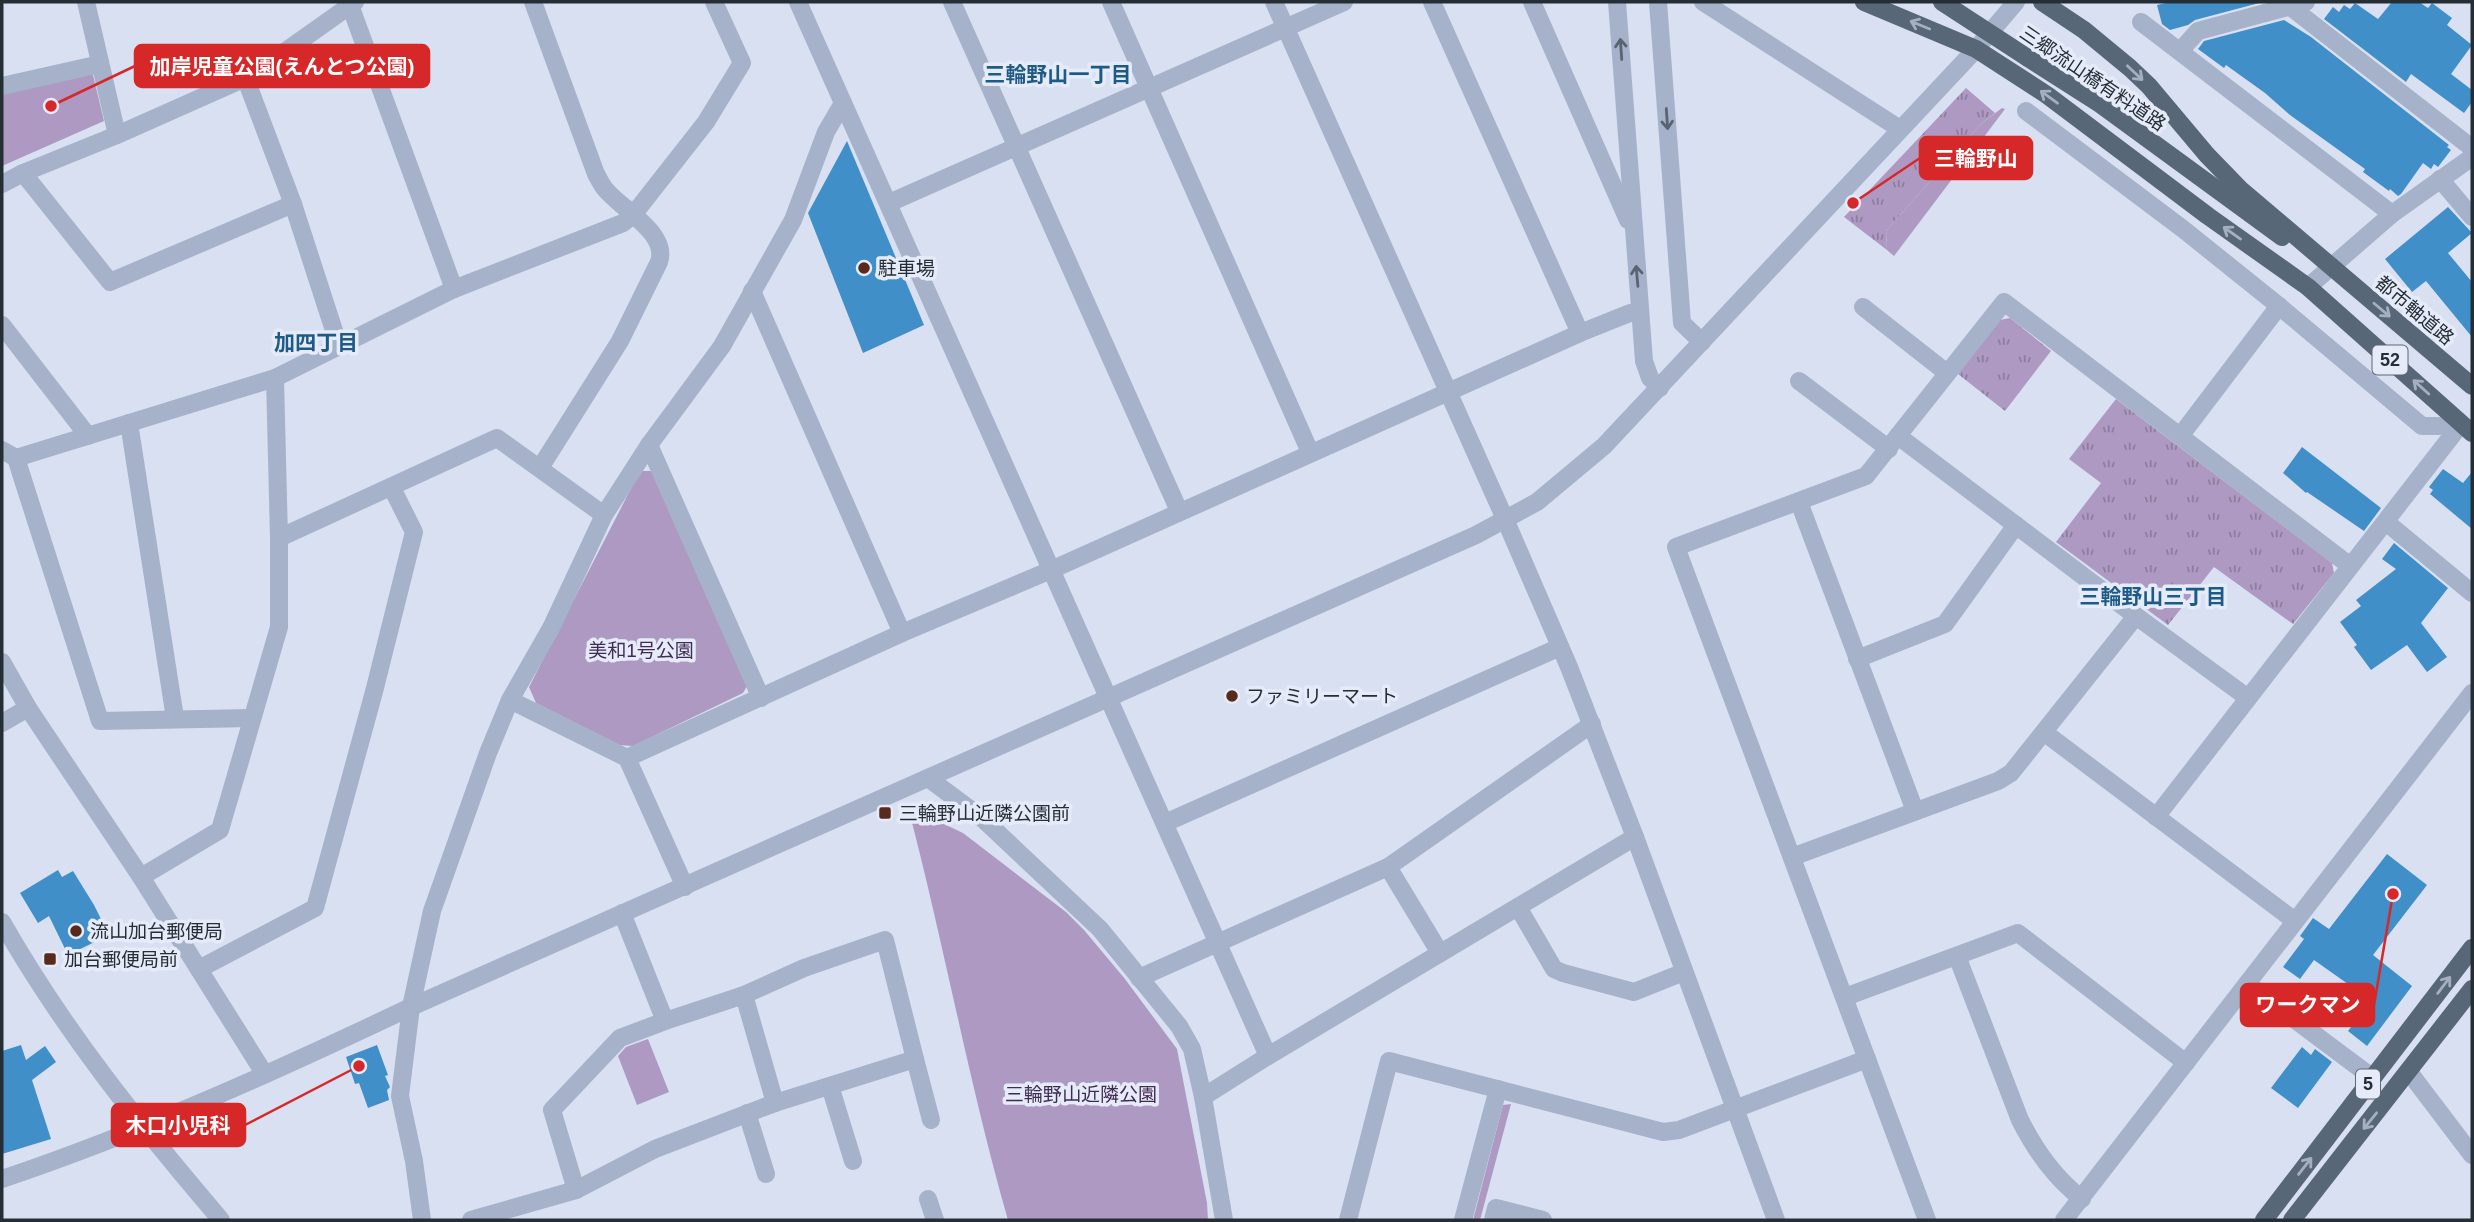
<svg xmlns="http://www.w3.org/2000/svg" width="2474" height="1222" font-family="Arial,'Noto Sans JP',sans-serif">
  <style>
    .grass { fill: url(#grass-tufts) }
    .green { fill: #ad99c1 }
    .building { fill: #418fc8 }
    .lines { fill: none; stroke-linecap: round; stroke-linejoin: round }
    .minor { stroke: #a5b2ca; stroke-width: 18 }
    .major { stroke: #576778; stroke-width: 18 }
    .major-bridge { stroke: #576778; stroke-width: 18 }
    .oneway { stroke: #a5b0bf }
    .oneway2 { stroke: #596371 }
    .poi-dot { fill: #572a1b; stroke: #e5ebf9; stroke-width: 2.5 }
    .labels { text-anchor: middle; stroke-width: 7; stroke-linejoin: round; paint-order: stroke }
    .shield { fill: #e5ebf9; stroke: #5f6770; stroke-width: 2 }
    .shield-label { font-size: 18px; font-weight: bold; fill: #262e35 }
    .street-label { font-size: 19px; fill: #262e35; stroke: #e5ebf9 }
    .poi-label { font-size: 19px; fill: #262e35; stroke: #e5ebf9; text-anchor: start }
    .park-label { font-size: 19px; fill: #412a54; stroke: #e5ebf9 }
    .neighbourhood-label { font-size: 21px; font-weight: bold; fill: #1e5a86; stroke: #e5ebf9 }
    .leader { fill: none; stroke: #d62828; stroke-width: 2.5 }
    .callout-dot { fill: #d62828; stroke: #e5ebf9; stroke-width: 2.5 }
    .callout { fill: #d62828; stroke: #d62828; stroke-width: 2.5 }
    .callout-label { font-size: 21px; text-anchor: middle; font-weight: bold; fill: #fff }
  </style>
  <defs>
    <pattern id="grass-tufts" width="24" height="20" patternUnits="userSpaceOnUse" patternTransform="scale(1.75)"><rect width="24" height="20" fill="#ad99c1"/><path d="M3 7l-1-3M5 7V3M7 7l1-3M15 17l-1-3M17 17v-4M19 17l1-3" fill="none" stroke="#8d7d9e"/></pattern>
  </defs>
  <rect width="100%" height="100%" fill="#d9e0f2"/>
  <!-- grass -->
  <g class="grass">
    <path d="M1966,88l29,25 -14,11 -95,107 1,19 -43,-33z"/>
    <path d="M2010,318l41,33 -46,60 -47,-37 42,-54z"/>
    <path d="M2116,399l216,164 2,10 -41,51 -79,-57 -46,58 -112,-83 45,-59 -32,-24z"/>
  </g>
  <!-- green -->
  <g class="green">
    <path d="M92,71l12,50 -102,45v-74z"/>
    <path d="M2002,108l3,1 -111,147 -7,-6 -1,-19 95,-107z"/>
    <path d="M640,471h13l95,213 -5,9 -110,53 -14,-1 -83,-42 -7,-16z"/>
    <path d="M908,807l55,26 103,79 18,18 41,49 52,70 30,154 1,17h-200c-39,-136 -64,-276 -100,-413z"/>
    <path d="M648,1039l21,53 -32,13 -19,-49 8,-9z"/>
    <path d="M1511,1104l-31,116h-7l30,-115z"/>
  </g>
  <!-- building -->
  <g class="building">
    <path d="M2171,2h92l-68,18 -7,5 -18,5 -8,-6 -5,-19z"/>
    <path d="M2392,2h27l9,6 4,-5 20,15 -5,7 25,20 -21,29 21,16v12l-8,11 -53,-39 -5,8 -82,-63 9,-12 6,5 5,-7 6,4 5,-6 23,16z"/>
    <path d="M2284,20l27,17 138,108 -2,2 4,3 -13,17 -4,-3 -3,5 -8,-6 -22,31 -3,2 -8,-7 -1,2 -26,-19 2,-3 -75,-54 -25,-22 -39,-28 -2,3 -26,-19 6,-8z"/>
    <path d="M847,141l77,184 -61,28 -55,-140z"/>
    <path d="M2448,207l24,26 -24,20 24,29v55l-46,-56 -14,11 -27,-33z"/>
    <path d="M2302,447l79,61 -17,23 -57,-39 -1,1 -23,-20z"/>
    <path d="M2443,469l20,14 9,-11v57l-42,-35 3,-4 -4,-3z"/>
    <path d="M2394,543l54,45 -27,35 26,34 -20,15 -20,-27 -36,25 -17,-23 3,-2 -17,-23 21,-16 -5,-6 40,-31 -14,-10z"/>
    <path d="M2387,854l40,31 -54,70 39,31 -45,60 -19,-15 24,-30 -58,-41 -14,19 -17,-12 21,-28 -4,-3 13,-18 16,11z"/>
    <path d="M58,870l4,7 11,-6 21,34 15,30 -41,20 -19,-39 -11,7 -18,-30z"/>
    <path d="M21,1045l5,15 19,-14 11,16 -24,18 19,59 -49,15v-103z"/>
    <path d="M377,1045l11,30 -3,1 5,11 -3,3 2,10 -21,8 -9,-25 -4,1 -9,-27z"/>
    <path d="M2302,1047l9,8 4,-6 17,13 -34,46 -27,-20z"/>
  </g>
  <g class="lines">
    <!-- minor -->
    <g class="minor">
      <path d="M86,2l31,133"/>
      <path d="M533,2l63,172c3,5 5,10 9,15 16,20 64,44 54,73l-39,79 -80,127"/>
      <path d="M798,2l470,1054"/>
      <path d="M952,2l227,509"/>
      <path d="M1111,2l199,450"/>
      <path d="M1274,2l231,517 64,148 66,170 141,383"/>
      <path d="M1432,2l148,331"/>
      <path d="M1532,2l96,218"/>
      <path d="M1617,2l27,359 6,17 10,10"/>
      <path d="M1658,2l24,321 20,19"/>
      <path d="M1703,2l197,127"/>
      <path d="M350,5l104,284"/>
      <path d="M2288,5l184,143"/>
      <path d="M2141,22l251,192"/>
      <path d="M2180,51l18,-20 108,-29"/>
      <path d="M245,77l48,127 46,142"/>
      <path d="M2,86l98,-22"/>
      <path d="M2026,111l157,118 96,77 143,120h18"/>
      <path d="M23,173l87,109 183,-78"/>
      <path d="M2440,179l32,38"/>
      <path d="M2,184l21,-11 94,-38 135,-60 103,-73"/>
      <path d="M889,203l455,-201"/>
      <path d="M2308,287l84,-73 80,-57"/>
      <path d="M752,291l150,342"/>
      <path d="M1863,307l84,66"/>
      <path d="M2,325l86,111"/>
      <path d="M1799,381l90,68"/>
      <path d="M129,423l46,295"/>
      <path d="M2181,435l98,-129"/>
      <path d="M649,445l112,253"/>
      <path d="M2,450l14,8 84,263 152,-3"/>
      <path d="M16,458l259,-80 179,-89 169,-66 10,-8 73,-93 36,-59 -28,-61"/>
      <path d="M1799,502l116,309"/>
      <path d="M2386,522l86,71"/>
      <path d="M279,538l218,-100 107,77"/>
      <path d="M2136,616l112,82"/>
      <path d="M1857,659l88,-35 71,-99"/>
      <path d="M2,662l26,46 113,169 123,196"/>
      <path d="M510,700l117,58 58,129"/>
      <path d="M2,723l26,-15"/>
      <path d="M2045,733l250,188"/>
      <path d="M627,758l275,-125 149,-63 529,-237 50,-20h10"/>
      <path d="M928,778l55,41 117,110 79,97 13,23 11,48 21,123"/>
      <path d="M2156,817l305,-393"/>
      <path d="M1165,823l395,-176"/>
      <path d="M1792,857l206,-76 13,-8 125,-157 -238,-180"/>
      <path d="M1388,867l52,86"/>
      <path d="M141,877l79,-47 59,-203v-89l-4,-160"/>
      <path d="M1518,907l36,62 9,4 71,19 50,-20"/>
      <path d="M622,913l43,108 -45,17 -68,72 24,80 79,-41 120,-46 -31,-108"/>
      <path d="M2,922c62,109 138,203 219,298"/>
      <path d="M1957,956l63,164c16,31 34,57 62,79"/>
      <path d="M199,969l116,-61 60,-220 39,-156 -22,-44"/>
      <path d="M1139,978l249,-111 204,-143"/>
      <path d="M2247,984l126,94"/>
      <path d="M1845,997l173,-64 168,130"/>
      <path d="M665,1021l79,-26 60,-27 81,-28 30,119 -140,44"/>
      <path d="M915,1059l16,61"/>
      <path d="M2409,1072l63,83"/>
      <path d="M830,1086l23,75"/>
      <path d="M1203,1097l65,-41 367,-219"/>
      <path d="M747,1113l19,61"/>
      <path d="M2,1179c140,-47 276,-109 409,-172l1065,-472 61,-33 67,-56 372,-397 40,-47"/>
      <path d="M928,1199l7,21"/>
      <path d="M422,1220l-8,-59 -14,-65 11,-89 21,-96 56,-158 22,-53 41,-72 53,-113 45,-70 73,-99 71,-126 33,-88 17,-29"/>
      <path d="M471,1220l105,-30"/>
      <path d="M1348,1220l41,-159 274,71 16,-2 188,-71"/>
      <path d="M1463,1220l35,-131"/>
      <path d="M1493,1220l3,-12 47,12"/>
      <path d="M1927,1220l-251,-673 190,-71 138,-174 345,263"/>
      <path d="M2064,1220l408,-527"/>
    </g>
    <!-- major -->
    <g class="major">
      <path d="M1864,2l112,47 71,46 161,121 100,71 164,146"/>
      <path d="M2042,2l42,28 46,38 19,18 58,69 33,34 232,197"/>
      <path d="M2028,58l72,46 182,133"/>
      <path d="M2264,1220l208,-272"/>
      <path d="M2292,1220l180,-231"/>
    </g>
    <!-- major-bridge -->
    <path class="major-bridge" d="M1942,2l86,56"/>
  </g>
  <!-- one-way arrows -->
  <defs><path id="oneway-shaft" d="M-6 0H5M1.5-3L5.5 0L1.5 3" fill="none" stroke-width="1.6" stroke-linecap="round" stroke-linejoin="round" transform="scale(1.75)"/></defs>
  <g class="oneway">
    <use href="#oneway-shaft" transform="translate(1920 25) rotate(-158)"/>
    <use href="#oneway-shaft" transform="translate(2135 73) rotate(43)"/>
    <use href="#oneway-shaft" transform="translate(2049 97) rotate(-144)"/>
    <use href="#oneway-shaft" transform="translate(2232 233) rotate(-145)"/>
    <use href="#oneway-shaft" transform="translate(2382 310) rotate(40)"/>
    <use href="#oneway-shaft" transform="translate(2421 387) rotate(-138)"/>
    <use href="#oneway-shaft" transform="translate(2444 985) rotate(-53)"/>
    <use href="#oneway-shaft" transform="translate(2370 1121) rotate(129)"/>
    <use href="#oneway-shaft" transform="translate(2305 1166) rotate(-52)"/>
  </g>
  <g class="oneway2">
    <use href="#oneway-shaft" transform="translate(1621 49) rotate(-94)"/>
    <use href="#oneway-shaft" transform="translate(1667 119) rotate(86)"/>
    <use href="#oneway-shaft" transform="translate(1637 276) rotate(-95)"/>
  </g>
  <!-- markers -->
  <g class="poi-dot">
    <circle cx="864" cy="268" r="7"/>
    <circle cx="1232" cy="696" r="7"/>
    <rect x="878" y="806" width="14" height="14" rx="3.5"/>
    <circle cx="76" cy="931" r="7"/>
    <rect x="43" y="952" width="14" height="14" rx="3.5"/>
  </g>
  <g class="labels">
    <!-- shield labels -->
    <g class="shield">
      <rect x="2372.5" y="345.5" width="35" height="29" rx="5"/>
      <rect x="2356" y="1069.5" width="24" height="29" rx="5"/>
    </g>
    <g class="shield-label">
      <text x="2390" y="366">52</text>
      <text x="2368" y="1090">5</text>
    </g>
    <!-- street labels -->
    <g class="street-label">
      <text transform="translate(2093 78) rotate(34)" y="7">三郷流山橋有料道路</text>
      <text transform="translate(2415 310) rotate(40)" y="7">都市軸道路</text>
    </g>
    <!-- poi labels -->
    <g class="poi-label">
      <text x="878" y="275">駐車場</text>
      <text x="1246" y="703">ファミリーマート</text>
      <text x="899" y="820">三輪野山近隣公園前</text>
      <text x="90" y="938">流山加台郵便局</text>
      <text x="64" y="966">加台郵便局前</text>
    </g>
    <!-- park labels -->
    <g class="park-label">
      <text x="641" y="657">美和1号公園</text>
      <text x="1081" y="1101">三輪野山近隣公園</text>
    </g>
    <!-- neighbourhood labels -->
    <g class="neighbourhood-label">
      <text x="1058" y="82">三輪野山一丁目</text>
      <text x="316" y="350">加四丁目</text>
      <text x="2153" y="604">三輪野山三丁目</text>
    </g>
  </g>
  <!-- callouts -->
  <path class="leader" d="M51 106L135 66M1853 203L1920 158M2393 894L2374 1005M359 1066L245 1125"/>
  <g class="callout-dot">
    <circle cx="51" cy="106" r="7"/>
    <circle cx="1853" cy="203" r="7"/>
    <circle cx="2393" cy="894" r="7"/>
    <circle cx="359" cy="1066" r="7"/>
  </g>
  <g class="callout">
    <rect x="135" y="45" width="294" height="42" rx="7"/>
    <rect x="1920" y="137" width="112" height="42" rx="7"/>
    <rect x="2241" y="984" width="133" height="42" rx="7"/>
    <rect x="112" y="1104" width="133" height="42" rx="7"/>
  </g>
  <g class="callout-label">
    <text x="282" y="74">加岸児童公園(えんとつ公園)</text>
    <text x="1976" y="166">三輪野山</text>
    <text x="2308" y="1012">ワークマン</text>
    <text x="178" y="1133">木口小児科</text>
  </g>
  <!-- border -->
  <rect width="2474" height="1222" fill="none" stroke="#262e35" stroke-width="7"/>
</svg>
